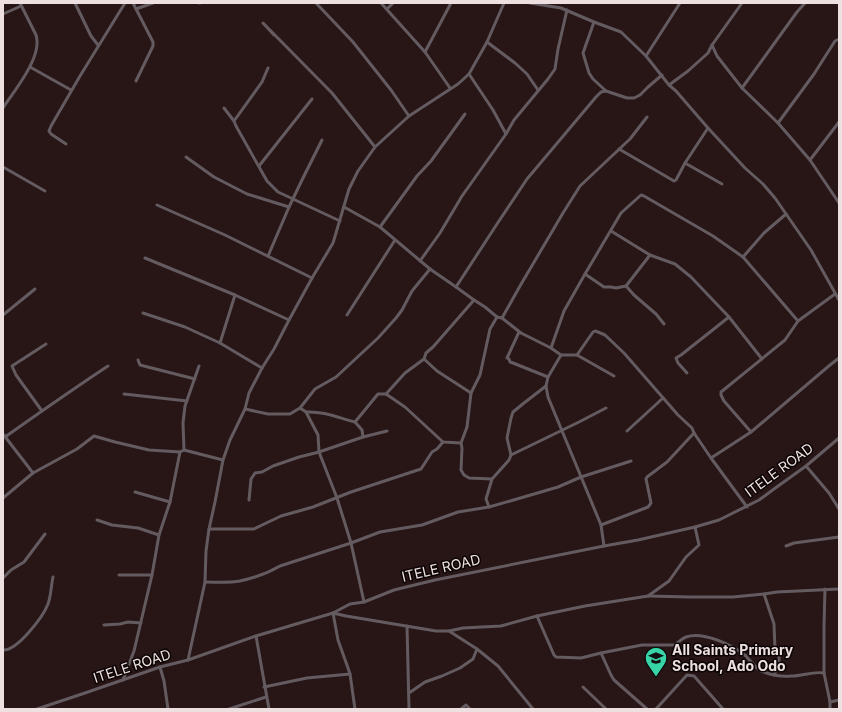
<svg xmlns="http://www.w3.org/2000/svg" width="842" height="712" font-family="Inter,sans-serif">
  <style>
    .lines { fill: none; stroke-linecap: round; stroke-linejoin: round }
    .street { stroke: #645b60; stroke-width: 3 }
    .labels { text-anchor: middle; stroke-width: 3; stroke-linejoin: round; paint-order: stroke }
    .street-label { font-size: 14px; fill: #eee0e0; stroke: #0b0405 }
    .poi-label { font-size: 14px; font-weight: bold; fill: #eee0e0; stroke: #0b0405; text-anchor: start }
  </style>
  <rect width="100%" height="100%" fill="#281516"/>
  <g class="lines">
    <!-- street -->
    <g class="street">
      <path d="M75,3l16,33 7,9"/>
      <path d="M133,3l20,39v4l-17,35"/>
      <path d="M199,3h1"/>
      <path d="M316,3l37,39 38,48 18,26"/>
      <path d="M381,3l44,49 25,36"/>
      <path d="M530,3l31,5 33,14 27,10 25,24 23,29 7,6 32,37 37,40 18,16 12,14 36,52 28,50"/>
      <path d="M136,9l17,-6"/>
      <path d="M387,9l6,-6"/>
      <path d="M3,14l18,-8"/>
      <path d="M594,22l-11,31 6,20 4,6 13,12 21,7h7l6,-3 8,-8 14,-12"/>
      <path d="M274,35l-11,-12 69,70 43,54"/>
      <path d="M487,42l28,21 12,11 11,16"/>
      <path d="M712,45l5,11 25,32 36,35 32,37 29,43"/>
      <path d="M425,52l26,-49"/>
      <path d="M646,56l34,-53"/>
      <path d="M30,67l41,23"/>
      <path d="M268,68l-6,14 -28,39 2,5 31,55 11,11 15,7 47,22"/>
      <path d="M469,74l24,36 13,24"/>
      <path d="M669,85l19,-14 20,-18 4,-8 30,-42"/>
      <path d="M742,88l55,-76 8,-9"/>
      <path d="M3,108c11,-17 40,-51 33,-73l-16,-32"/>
      <path d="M224,108l10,13"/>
      <path d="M778,123l36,-49 21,-33 4,-2"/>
      <path d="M66,144l-15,-10 -2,-3 2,-5 29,-50 45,-73"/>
      <path d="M619,149l55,32 2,-1 9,-17 23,-35"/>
      <path d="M186,157l28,20 33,17 42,13 13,-27 20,-40"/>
      <path d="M810,160l29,-38"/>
      <path d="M685,163l37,21"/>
      <path d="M259,166l53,-67"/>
      <path d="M3,167l42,24"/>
      <path d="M157,205l68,30 87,43"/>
      <path d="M344,207l36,20 50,42 26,18 18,13 11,7 12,10 5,1 19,15 30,15 10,7h16l37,21"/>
      <path d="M380,227l37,-51 14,-15 34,-47"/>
      <path d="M611,231l39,24 25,9 16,13 38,40 33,42"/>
      <path d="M650,255l-24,31 8,9 22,19 8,10"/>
      <path d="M268,256l21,-49"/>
      <path d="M743,257l21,-24 22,-19"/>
      <path d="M145,258l90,37 54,25"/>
      <path d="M420,261l20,-28 22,-37 44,-62 8,-14 34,-41 7,-10 3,-20 9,-39"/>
      <path d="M585,274l19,13h7l5,1 10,-2"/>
      <path d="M456,287l41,-63 30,-45 69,-82 5,-5 5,-1"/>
      <path d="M143,313l42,14 35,16 42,25"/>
      <path d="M3,315l32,-26"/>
      <path d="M347,315l48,-75"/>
      <path d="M502,318l18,-32 43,-73 17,-27 50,-47 17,-22"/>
      <path d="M521,333l-2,-1 -12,26 2,1 1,3 3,1 35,14"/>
      <path d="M220,343l15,-48"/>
      <path d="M551,348l13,-37 21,-37 36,-61 20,-18 3,1 69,40 30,21 55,64"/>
      <path d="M561,355l-13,22 -2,9 2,11 53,128 3,21"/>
      <path d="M577,355l16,-23 2,-1 3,1 7,3 19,18 54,62 14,13 2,5 17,25 36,49"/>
      <path d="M424,359l13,12 34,22"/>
      <path d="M138,360l2,5 55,14"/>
      <path d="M687,373l-9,-10 -2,-5 5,-3 48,-38"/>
      <path d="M124,394l63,7"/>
      <path d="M386,394l19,13 38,35 18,1"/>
      <path d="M300,408l6,4 12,23 1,17 18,46 14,45 13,59"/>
      <path d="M245,409l23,5h22l10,-6 15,-19 21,-12 42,-39 18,-20 6,-8 10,-19 18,-22"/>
      <path d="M42,411l-26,-36 -4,-9 34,-22"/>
      <path d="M306,412c17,-1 33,6 49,10l23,-28h8l19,-21 19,-14 2,-6 7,-6 41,-47"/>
      <path d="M355,422l7,8 1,7"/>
      <path d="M627,431l36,-33"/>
      <path d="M751,432l-27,-31 -3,-6v-3l64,-52 13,-19 37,-27"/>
      <path d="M3,434l30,39"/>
      <path d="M5,437c34,-24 68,-48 103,-71"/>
      <path d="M184,450l-1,-27 2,-17 14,-40"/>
      <path d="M511,455l-4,-17 4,-20 2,-6 11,-9 22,-17"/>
      <path d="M711,458l40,-26 79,-67 9,-7"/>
      <path d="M806,466l23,27 10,16"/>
      <path d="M492,479l-23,-1 -5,-3 -3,-5 1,-22 -1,-5 6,-16 4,-34 9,-18 10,-46 7,-12"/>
      <path d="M135,492l35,10"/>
      <path d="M3,498l30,-25 44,-24 17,-13 21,6 34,8 31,2 4,-2 39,10"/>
      <path d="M249,500l2,-21 4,-6 7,-1 11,-6 26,-9 20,-5 44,-15 24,-6"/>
      <path d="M489,507l-3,-8 6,-20 17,-19 2,-5 68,-33 27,-14"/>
      <path d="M97,520l15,5 26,3 21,7"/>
      <path d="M601,525l47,-18 3,-4 -5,-24 1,-2 20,-15 27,-29"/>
      <path d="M209,529h45l27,-13 32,-9 38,-15 70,-23 11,-17 5,-3 6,-7"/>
      <path d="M786,546l8,-3 45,-6"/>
      <path d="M119,575h33"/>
      <path d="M3,578l8,-8 13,-8 21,-28"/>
      <path d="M205,582c12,0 24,1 35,-1 14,-3 28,-8 40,-15l71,-23 29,-11 42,-7 36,-13 31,-5 28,-8 41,-12 23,-10 50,-16"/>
      <path d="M825,589l-1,37v47l6,29 9,-2"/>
      <path d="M764,594l10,30 1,25 4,6v10l-5,10"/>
      <path d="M648,596l42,1h43l31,-3 13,-2 62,-3"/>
      <path d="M537,616l48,-10 63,-10 21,-15 17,-24 13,-12 -4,-18"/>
      <path d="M104,625l16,-1 8,-2 13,1"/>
      <path d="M407,626l2,83"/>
      <path d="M449,631l28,18 21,17 35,43"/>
      <path d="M256,636l13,73"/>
      <path d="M3,650c14,1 40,-33 45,-46 3,-8 3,-18 5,-27"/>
      <path d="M601,653l10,22 3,5 33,29"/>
      <path d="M188,660l17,-78 1,-31 3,-22 6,-27 8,-42 7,-20 15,-31 4,-16 13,-25 12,-19 15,-29 23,-42 21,-35 16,-54 9,-18 17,-24 34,-31 49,-32 11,-10 18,-32 17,-39"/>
      <path d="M160,667l4,14 4,28"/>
      <path d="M123,680l11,-29 18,-76 7,-40 11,-33 10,-50"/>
      <path d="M264,687l43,-9 43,-4"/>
      <path d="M583,687l23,22"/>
      <path d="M409,693l16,-11 17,-6 18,-8 13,-9 4,-10"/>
      <path d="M830,702v7"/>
      <path d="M37,709l48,-16 75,-26 28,-7 68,-24 77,-23 17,-9 14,-2 30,-12 41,-10 169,-34 34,-6 57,-13 24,-7 40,-20 15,-11 32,-23 33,-28"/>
      <path d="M229,709l37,-12"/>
      <path d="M355,709l-5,-35 -2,-6 -10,-28 -5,-27 13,3 90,15h13l14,-3 38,-2 36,-10 17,39 2,2 25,1 20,-5 41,-8h32c4,-2 7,-6 12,-8 17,-6 47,8 60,19 4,5 12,15 18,16 8,3 18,5 27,4 12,0 22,-5 33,-3"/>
      <path d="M461,709l5,-4 4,4"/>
      <path d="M656,709l31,-34 7,1 29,33"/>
    </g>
  </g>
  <!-- icons -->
  <defs>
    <g id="school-pin" transform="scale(1.15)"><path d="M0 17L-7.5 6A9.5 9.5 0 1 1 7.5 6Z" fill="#37d4a6" stroke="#0b0405"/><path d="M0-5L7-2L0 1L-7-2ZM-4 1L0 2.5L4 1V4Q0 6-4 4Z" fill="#111"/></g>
  </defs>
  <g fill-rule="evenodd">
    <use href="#school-pin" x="656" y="658"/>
  </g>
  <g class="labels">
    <!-- street labels -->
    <g class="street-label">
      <text transform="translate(779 470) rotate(-36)" y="5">ITELE ROAD</text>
      <text transform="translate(441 568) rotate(-13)" y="5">ITELE ROAD</text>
      <text transform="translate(132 666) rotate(-18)" y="5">ITELE ROAD</text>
    </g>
    <!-- poi labels -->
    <g class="poi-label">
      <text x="672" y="655">All Saints Primary<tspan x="672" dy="16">School, Ado Odo</tspan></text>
    </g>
  </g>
  <!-- border -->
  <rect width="842" height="712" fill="none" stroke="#eee0e0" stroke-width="8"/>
</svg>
